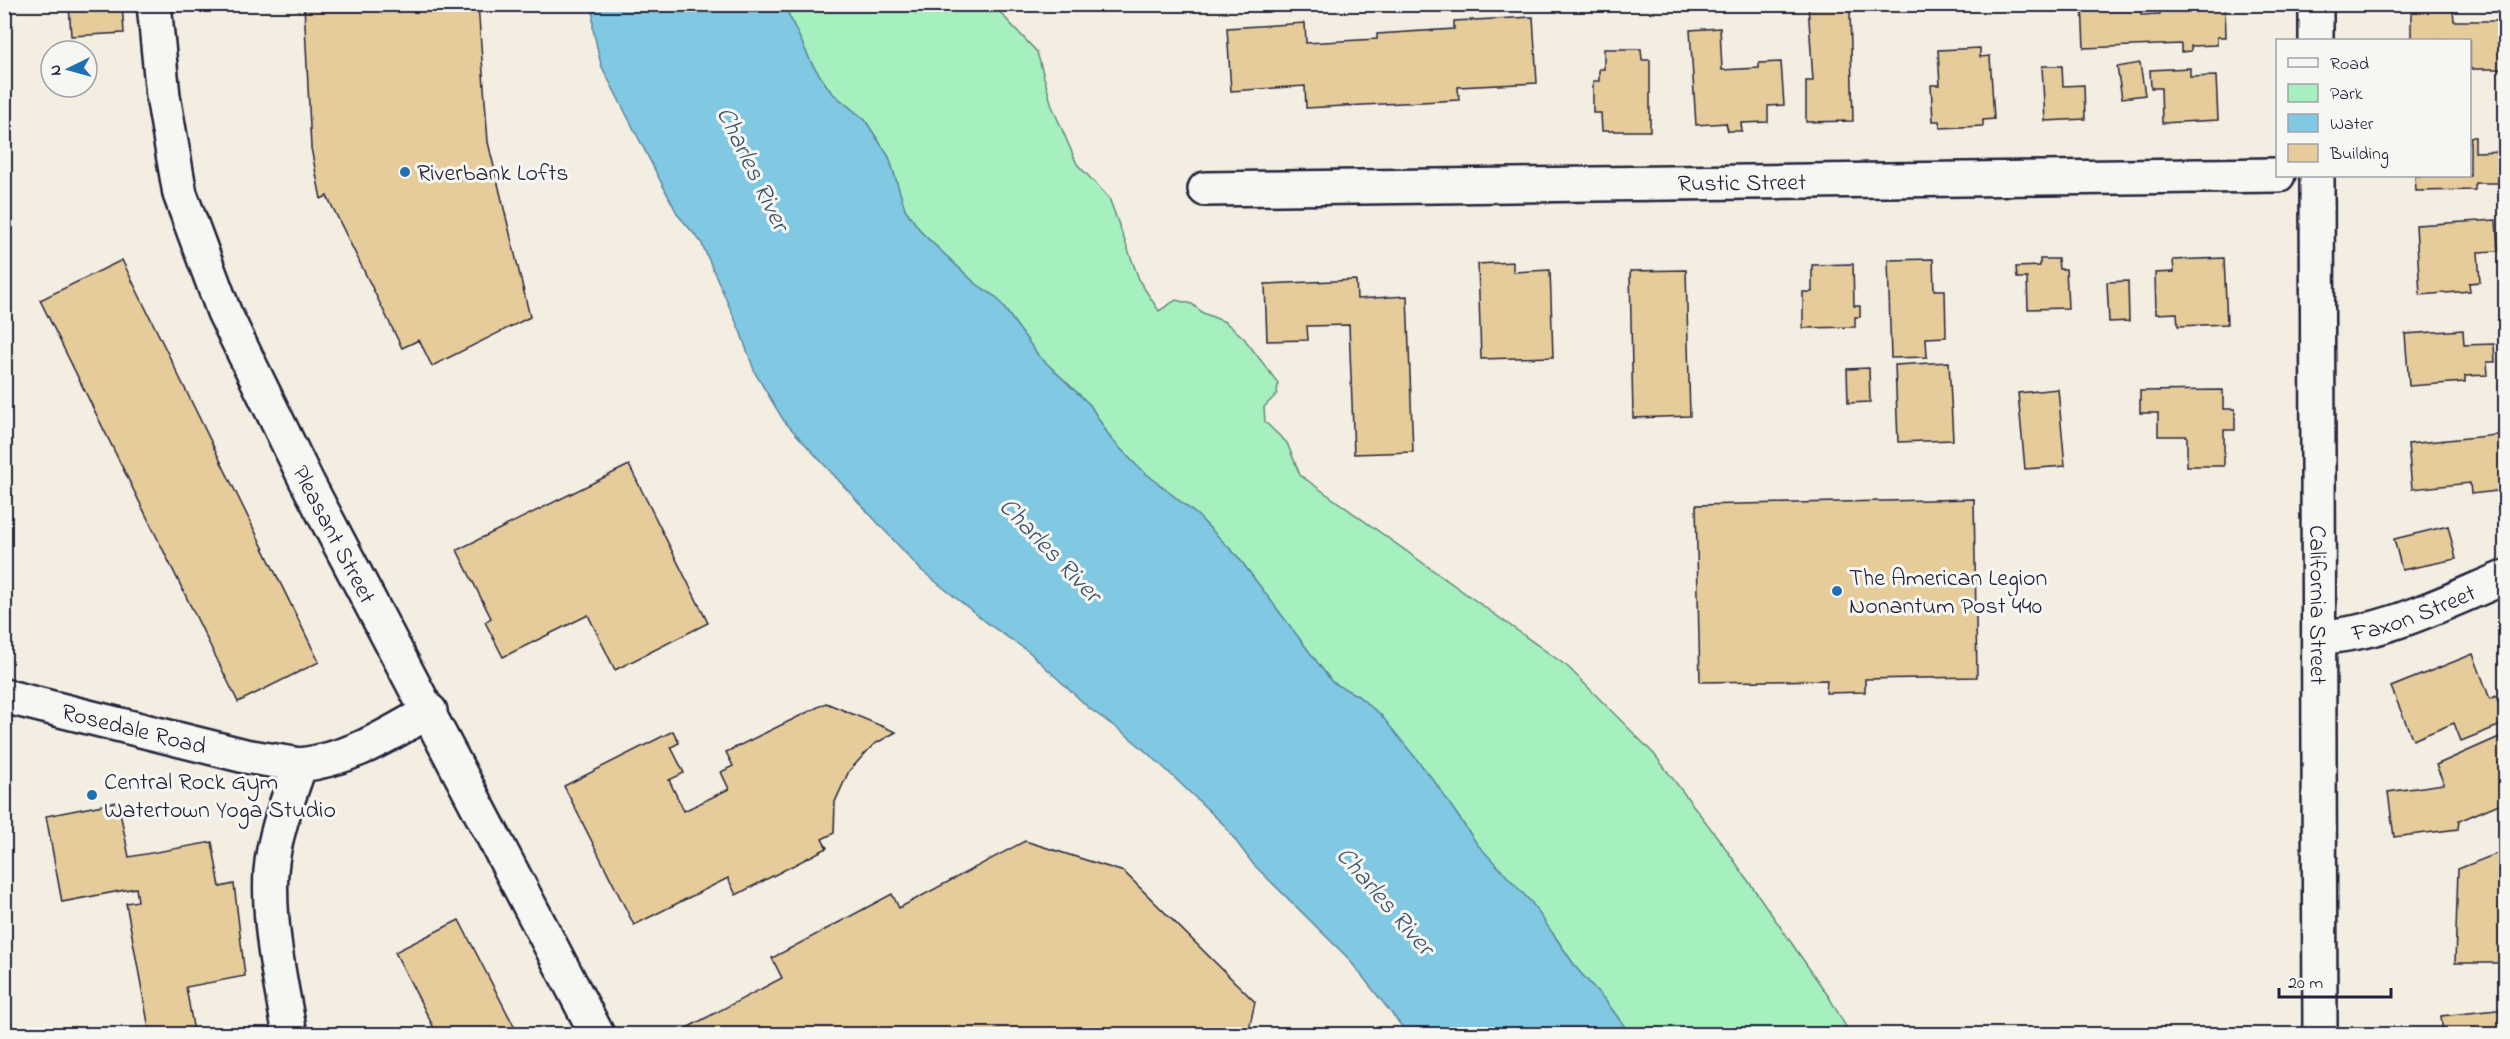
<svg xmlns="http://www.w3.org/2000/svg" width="2510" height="1039" font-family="'Indie Flower',sans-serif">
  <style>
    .green { fill: #a6f0bf; stroke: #64897d; stroke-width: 1.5 }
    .water { fill: #81c8e2; stroke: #5b869f; stroke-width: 1.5 }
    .building { fill: #e6cc9b; stroke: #22223b; stroke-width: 1.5 }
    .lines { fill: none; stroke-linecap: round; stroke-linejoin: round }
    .street-casing { stroke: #22223b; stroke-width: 38 }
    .secondary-casing { stroke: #22223b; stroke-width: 38 }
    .street { stroke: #f6f6f2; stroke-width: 33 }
    .secondary { stroke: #f6f6f2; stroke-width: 33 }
    .poi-dot { fill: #1f6fb2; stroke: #f6f6f2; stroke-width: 2 }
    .labels { text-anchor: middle; stroke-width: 6; stroke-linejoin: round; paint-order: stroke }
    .poi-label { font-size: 24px; fill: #22223b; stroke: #f6f6f2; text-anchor: start }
    .street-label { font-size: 24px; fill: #22223b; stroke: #f6f6f2 }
    .water-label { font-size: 26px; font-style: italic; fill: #3e546d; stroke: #f6f6f2 }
  </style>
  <rect width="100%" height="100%" fill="#f3eee1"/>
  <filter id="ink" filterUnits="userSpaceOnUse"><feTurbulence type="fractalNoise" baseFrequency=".0167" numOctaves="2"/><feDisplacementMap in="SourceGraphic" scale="12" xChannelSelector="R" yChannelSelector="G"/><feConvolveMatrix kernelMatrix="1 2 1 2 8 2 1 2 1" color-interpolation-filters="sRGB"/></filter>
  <g filter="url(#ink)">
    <!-- green -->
    <path class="green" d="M784,5h209l44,47 15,54 25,58 32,34 31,84 19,29 17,-11 16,4 11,9 22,9 18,15 35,46 -1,11 -13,13 1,15 22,21 13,32 268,192 86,87 70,92 105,151 21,37h-220l-25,-34 -28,-31 -23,-34 -77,-91 -43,-63 -25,-31 -51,-54 -26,-14 -94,-125 -41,-42 -59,-48 -27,-28 -21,-34 -52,-50 -41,-57 -22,-15 -53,-50 -17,-24 -16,-52 -24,-37 -34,-28 -19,-28z"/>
    <!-- water -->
    <path class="water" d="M593,5h191l28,59 19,28 34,28 24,37 16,52 17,24 53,50 22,15 41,57 52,50 21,34 27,28 59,48 41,42 94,125 26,14 23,19 53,66 43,63 55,59 45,66 28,31 25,34h-222l-61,-77 -94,-93 -29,-39 -64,-61 -31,-27 -39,-28 -62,-58 -37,-25 -70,-56 -137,-149 -29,-48 -15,-42 -39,-89 -23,-27 -77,-150 -8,-36z"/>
    <!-- building -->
    <g class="building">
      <path d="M69,4h53l2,29 -53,3z"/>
      <path d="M304,4h174l10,138 42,175 -98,49 -13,-26 -17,8 -75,-152 -6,3 -10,-51z"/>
      <path d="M1808,4h51v7h-9l3,110 -47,1v-41h7z"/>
      <path d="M2082,4h58l1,11 19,-1v-10h65l1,33h-9v8l-26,1v5l-10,1v-8l-97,4z"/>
      <path d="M2411,8h42l1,13h47l1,48h-32v-29h-59z"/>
      <path d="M1533,17l4,66 -79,4 1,13 -153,8 -1,-22 -74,5 -4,-63 78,-5 1,20 71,-4v-5l77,-5v-8z"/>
      <path d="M1720,28l2,42 37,-2v-5l22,-1 3,43 -16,1v16l-27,1 1,8h-14l-2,-8 -30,2 -6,-95z"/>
      <path d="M1980,48v9l10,-1 4,63 -11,1v6l-43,2 -1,-7h-6l-2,-36h9l-2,-35z"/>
      <path d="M1604,49h37l1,11h8v71h-48l-1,-18h-8v-32h6v-12h5z"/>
      <path d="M2140,63l5,32 -23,3 -5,-31z"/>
      <path d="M2042,66h20l1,20 21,-1 1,34 -40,2z"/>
      <path d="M2190,68v9l26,-1 2,44 -56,3 -1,-35h-10l-1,-18z"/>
      <path d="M2470,137h5v15l31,-1v32h-31v7l-59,1 -1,-15h55z"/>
      <path d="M2496,220l2,31 -20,1 2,30 -11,1 1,8 -50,4 -4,-70z"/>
      <path d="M2224,258l3,66 -49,2 -1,-13 -21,1 -1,-41 19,-1 -1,-12z"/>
      <path d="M1933,259l1,31h11l1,47 -20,1 1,19 -36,1 -3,-98z"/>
      <path d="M2040,259h18l1,10h7l2,39 -40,1 -1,-31h-10l-1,-11 24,-1z"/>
      <path d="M122,260l197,402 -81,40 -198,-402z"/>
      <path d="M1513,262v10l37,-2 3,87 -72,2 -3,-95z"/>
      <path d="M1853,264l1,42h6v11h-5v10l-52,1v-36h9v-27z"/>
      <path d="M1686,270l4,146 -57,2 -3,-147z"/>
      <path d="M1356,280l1,19 50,-3 6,156 -59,2 -5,-129 -42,1 1,14 -41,1 -2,-57z"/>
      <path d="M2128,281l1,40 -20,1 -2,-40z"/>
      <path d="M2463,330l1,15 30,-1 1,18h-8l1,13 -23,1v6l-56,4 -4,-52z"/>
      <path d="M1949,362l4,78 -55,2 -3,-77z"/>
      <path d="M1869,368l1,34 -22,1 -1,-34z"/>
      <path d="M2058,389l7,77 -40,3 -7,-76z"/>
      <path d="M2223,390v19h12v21h-11v36h-37v-30h-29v-23h-18v-22z"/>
      <path d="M2506,434v56l-35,4 -1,-11 -58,6 -4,-45z"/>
      <path d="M629,465l79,158 -93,47 -27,-55 -85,42 -18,-35 6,-4 -34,-68z"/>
      <path d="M1974,499l3,178 -112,2v13l-39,1 1,-13 -127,2 -4,-177z"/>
      <path d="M2448,526l8,33 -54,11 -8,-31z"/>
      <path d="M2473,654l17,45 6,-3 10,27 -45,18 -7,-18 -41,17 -22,-53z"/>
      <path d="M826,703l70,29 -23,13 -24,26 -14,31 -1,31 -12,6 5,9 -91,47 -8,-17 -94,47 -70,-139 109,-55 6,12 -8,4 13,26 -15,7 15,31 45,-22 -8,-17 12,-6 -7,-14z"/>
      <path d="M2506,734v67l-47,20 -1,8 -64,8 -6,-45 56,-8 -8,-19z"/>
      <path d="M118,802l11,55 83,-15 8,45 14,-3 11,92 -59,11 8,45 -44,2 -24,-131 12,-2 -2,-13 -74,14 -16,-86z"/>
      <path d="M1025,841l99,31 131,130 -7,32h-567l-2,-2 103,-54 -10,-20 120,-64 7,14z"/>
      <path d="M2506,850v113h-51l3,-94z"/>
      <path d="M459,920l59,114h-81l-42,-82z"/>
      <path d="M2505,1009l1,25h-63l-2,-18z"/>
    </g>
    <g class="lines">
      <!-- street casing -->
      <g class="street-casing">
        <g id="street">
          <path id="s1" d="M1205,189l1073,-14"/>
          <path id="s2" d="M2319,637c66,-3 126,-35 187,-60"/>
          <path id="s3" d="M4,696l241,60 55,9"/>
        </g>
      </g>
      <!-- secondary casing -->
      <g class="secondary-casing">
        <g id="secondary">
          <path id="s4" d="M154,4l9,92 17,98 44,118 82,168 291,554"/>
          <path d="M2316,4v36"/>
          <path id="s5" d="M2317,176l3,858"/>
          <path d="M290,1034c-10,-53 -22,-109 -19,-163 3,-36 17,-72 29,-106 51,-6 86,-29 130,-54"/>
        </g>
      </g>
      <!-- street -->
      <use href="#street" class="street"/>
      <!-- secondary -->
      <use href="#secondary" class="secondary"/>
    </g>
  </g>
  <!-- markers -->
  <g class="poi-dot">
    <circle cx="405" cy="172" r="6"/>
    <circle cx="1837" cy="591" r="6"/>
    <circle cx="92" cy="795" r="6"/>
  </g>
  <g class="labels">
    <!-- poi labels -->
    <g class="poi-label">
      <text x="417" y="180">Riverbank Lofts</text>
      <text x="1849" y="585">The American Legion<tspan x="1849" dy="28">Nonantum Post 440</tspan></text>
      <text x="104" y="789">Central Rock Gym<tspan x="104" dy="28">Watertown Yoga Studio</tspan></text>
    </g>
    <!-- street labels -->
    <g class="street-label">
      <text dy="8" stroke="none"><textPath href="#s1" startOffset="537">Rustic Street</textPath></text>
      <text dy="8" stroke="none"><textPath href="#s4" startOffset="566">Pleasant Street</textPath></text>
      <text dy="8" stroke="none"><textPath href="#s5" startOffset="429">California Street</textPath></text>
      <text dy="8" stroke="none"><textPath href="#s2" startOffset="98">Faxon Street</textPath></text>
      <text dy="8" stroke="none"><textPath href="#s3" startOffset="134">Rosedale Road</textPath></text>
    </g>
    <!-- water labels -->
    <g class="water-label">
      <text transform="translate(754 168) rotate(64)" y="9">Charles River</text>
      <text transform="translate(1051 549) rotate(46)" y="9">Charles River</text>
      <text transform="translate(1386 900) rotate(49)" y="9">Charles River</text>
    </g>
  </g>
  <!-- margin -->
  <rect width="2510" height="1039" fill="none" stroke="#f6f6f2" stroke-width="24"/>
  <rect x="12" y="12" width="2486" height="1015" fill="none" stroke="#22223b" stroke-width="2" filter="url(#ink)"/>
  <!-- legend -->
  <rect x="2276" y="39" width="195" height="138" fill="#f6f6f2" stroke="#a1a1a9" stroke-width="1.5"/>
  <rect x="2288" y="58" width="30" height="9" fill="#f6f6f2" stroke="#a1a1a9" stroke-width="1.5"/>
  <text x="2330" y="69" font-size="18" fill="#22223b">Road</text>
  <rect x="2288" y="84" width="30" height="18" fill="#a6f0bf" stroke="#a1a1a9" stroke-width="1.5"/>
  <text x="2330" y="99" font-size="18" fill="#22223b">Park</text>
  <rect x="2288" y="114" width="30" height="18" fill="#81c8e2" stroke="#a1a1a9" stroke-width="1.5"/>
  <text x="2330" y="129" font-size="18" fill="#22223b">Water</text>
  <rect x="2288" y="144" width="30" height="18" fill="#e6cc9b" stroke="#a1a1a9" stroke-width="1.5"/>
  <text x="2330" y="159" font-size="18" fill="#22223b">Building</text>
  <!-- north arrow -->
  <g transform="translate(69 69) rotate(265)"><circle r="28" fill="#f6f6f2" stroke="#a1a1a9" stroke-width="1.5"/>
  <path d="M0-4.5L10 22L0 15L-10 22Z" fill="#1f6fb2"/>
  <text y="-9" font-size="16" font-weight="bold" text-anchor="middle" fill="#22223b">N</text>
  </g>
  <!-- scale -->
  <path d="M2279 988v9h112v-9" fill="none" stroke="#22223b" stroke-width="3"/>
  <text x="2288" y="988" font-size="18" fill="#22223b" stroke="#f6f6f2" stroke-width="4.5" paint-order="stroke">20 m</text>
</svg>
